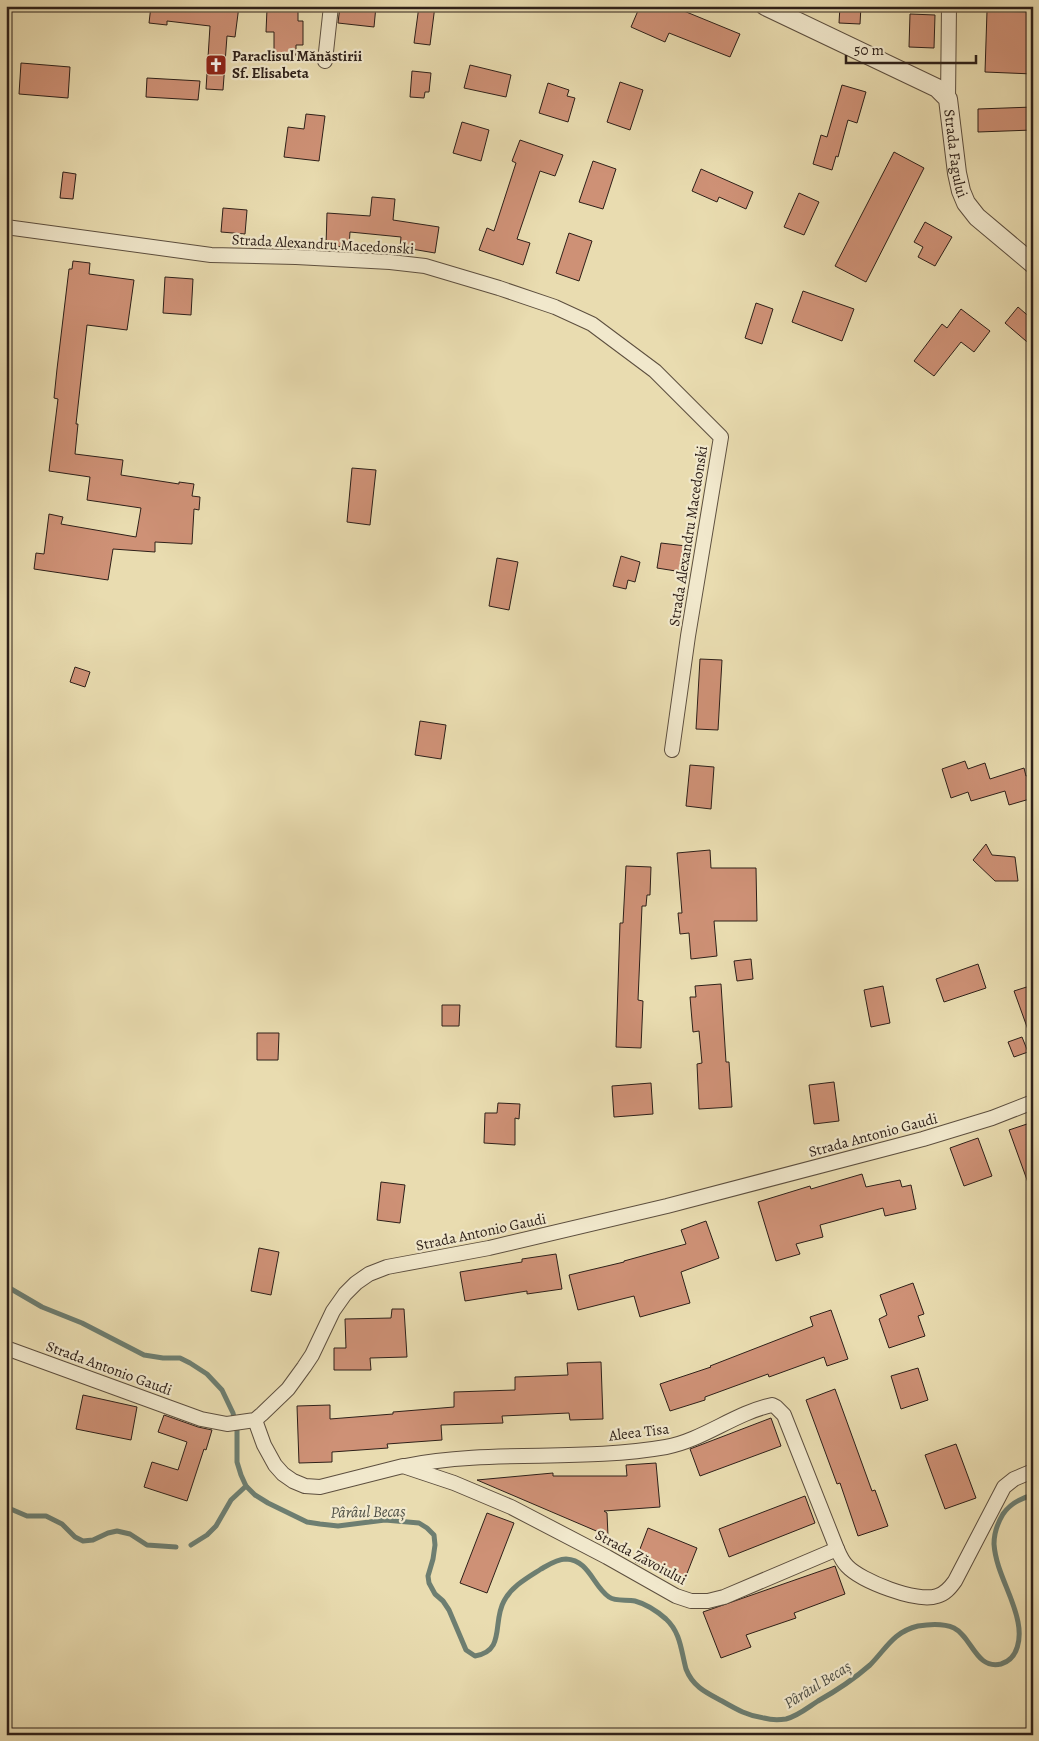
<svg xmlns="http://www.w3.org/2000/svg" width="1039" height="1741" font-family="Alegreya,serif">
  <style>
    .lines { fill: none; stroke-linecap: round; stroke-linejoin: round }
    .stream { stroke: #6d7e71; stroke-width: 5 }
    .building { fill: #ce9176; stroke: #2e2019 }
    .minor-casing { stroke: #5d4f3f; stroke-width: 16 }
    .tertiary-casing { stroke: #5d4f3f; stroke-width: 20 }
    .minor { stroke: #f1e8cc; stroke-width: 14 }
    .tertiary { stroke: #f1e8cc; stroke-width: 18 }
    .labels { text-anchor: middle; stroke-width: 4.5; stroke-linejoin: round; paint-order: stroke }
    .poi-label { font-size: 15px; font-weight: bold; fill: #2e2019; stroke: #f1e8cc; text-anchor: start }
    .street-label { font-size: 15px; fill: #2e2019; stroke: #f1e8cc }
    .water-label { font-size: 16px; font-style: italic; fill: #4e4f45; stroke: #f1e8cc }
  </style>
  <rect width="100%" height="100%" fill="#e9dcb0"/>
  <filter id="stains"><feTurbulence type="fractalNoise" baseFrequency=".004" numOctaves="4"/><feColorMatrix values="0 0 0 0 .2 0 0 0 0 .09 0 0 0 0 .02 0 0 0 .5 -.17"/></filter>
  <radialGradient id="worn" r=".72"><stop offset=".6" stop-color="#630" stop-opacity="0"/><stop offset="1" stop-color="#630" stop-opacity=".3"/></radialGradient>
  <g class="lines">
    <!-- stream -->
    <g class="stream">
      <path d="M6,1286l36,21 40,16 62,32 19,3h17l10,5 17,11 15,16 11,23 4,17v32l4,13 5,11 9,9 13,8 39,19 13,2 18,2 47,-6 34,3 8,5 7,7 1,10 -2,14 -5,17 1,7 6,11 8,7 6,9 17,40 9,6c31,-5 17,-34 29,-55 8,-15 23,-23 37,-32 7,-4 16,-10 25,-10 23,1 27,27 43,38 7,5 18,2 26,4 11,3 23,11 31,18 15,14 15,32 20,50 7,18 21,24 36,32 14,8 26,15 42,17 7,2 15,2 22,1 12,-3 21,-11 32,-18 18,-10 36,-22 52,-36 16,-16 23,-33 48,-39 12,-2 25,-3 36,2 18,9 22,42 47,36 18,-5 20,-27 17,-42 -5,-27 -22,-50 -24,-78 0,-11 3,-20 9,-30 7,-10 18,-16 30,-19"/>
      <path d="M6,1507l21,9h19l16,8 13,13 8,4 10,-1 15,-7 9,-2 13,3 17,11 29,2"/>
      <path d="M191,1545l16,-10 9,-9 15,-26 15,-14"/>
    </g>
  </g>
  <!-- building -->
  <g class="building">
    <path d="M151,6h88l-4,31 -8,-1 -4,54 -17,-1 4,-63 -43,-5v4l-18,-2z"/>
    <path d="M340,6h36l-2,21 -36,-4z"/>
    <path d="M419,6h16l-5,39 -16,-2z"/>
    <path d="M640,6h40l-1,3 61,25 -10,23 -61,-24 -4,9 -34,-15z"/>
    <path d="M840,6h21l-1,18 -21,-1z"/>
    <path d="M267,9h31v12h5v24h-7v10h-22v-23h-8z"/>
    <path d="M987,11l46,1v62l-48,-2z"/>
    <path d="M910,14l25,1 -1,33 -25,-1z"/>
    <path d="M21,63l49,4 -2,31 -49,-4z"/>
    <path d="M470,65l41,10 -5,22 -42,-9z"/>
    <path d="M412,71l19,2 -2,19h-4l-1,6 -14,-1z"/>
    <path d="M147,78l53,3 -2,19 -52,-3z"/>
    <path d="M620,82l23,8 -13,40 -23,-8z"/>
    <path d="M548,83l21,7 -2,6 8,2 -7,24 -29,-9z"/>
    <path d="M842,85l24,7 -9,31 -9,-3 -10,37 -2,-1 -4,14 -19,-6 8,-29 6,2z"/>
    <path d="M1033,107v23l-55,2v-23z"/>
    <path d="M306,114l19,2 -6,45 -35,-4 4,-30 16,2z"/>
    <path d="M462,122l27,8 -8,31 -28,-8z"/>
    <path d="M520,140l43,15 -8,21 -15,-5 -23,68 13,4 -7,22 -44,-15 8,-22 7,3 22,-68 -4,-2z"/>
    <path d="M894,152l30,16 -58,114 -31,-16z"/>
    <path d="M593,161l23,8 -13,40 -24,-7z"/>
    <path d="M701,169l52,23 -7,17 -27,-12 -2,5 -25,-11z"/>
    <path d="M63,172l13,2 -3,25 -13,-1z"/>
    <path d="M799,193l20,9 -15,33 -20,-8z"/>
    <path d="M372,197l23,2 -2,21 46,7 -4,26 -35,-6 1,-10 -51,-5 -1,15 -23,-1 1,-33 43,3z"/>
    <path d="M223,208l24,2 -2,24 -24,-2z"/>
    <path d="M925,222l27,15 -17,29 -17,-9 5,-10 -9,-5z"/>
    <path d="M569,233l23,8 -13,40 -23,-8z"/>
    <path d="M73,261l17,2 -1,11 45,6 -7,50 -40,-5 -11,99h2l-3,30 48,6 -2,15 58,9v-2l15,2 -2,12 8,1 -1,13 -5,-1 -2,35 -37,-2v10l-42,-3 -5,31 -74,-11 2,-16 8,1 5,-40 14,3 -2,7 75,13 5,-29 -54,-8 3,-23 -41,-6 9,-72 -4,-1 3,-29 12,-100h3z"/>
    <path d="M165,277l28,2 -2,36 -28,-2z"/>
    <path d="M803,291l51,18 -12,32 -50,-19z"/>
    <path d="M756,303l17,6 -11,35 -17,-6z"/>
    <path d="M1018,307l15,13v27l-28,-24z"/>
    <path d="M961,309l29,22 -16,21 -13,-10 -27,34 -20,-15 28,-37 5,4z"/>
    <path d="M352,468l24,2 -6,55 -23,-3z"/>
    <path d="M661,543l25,3 -4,26 -25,-4z"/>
    <path d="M621,556l19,6 -5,20 -7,-2 -2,9 -13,-3z"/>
    <path d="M497,558l21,4 -9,48 -20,-4z"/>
    <path d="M700,659l22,1 -4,70 -22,-1z"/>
    <path d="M75,667l15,5 -5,15 -15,-5z"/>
    <path d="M420,721l26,4 -5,34 -26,-4z"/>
    <path d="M965,761l3,8 17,-6 5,16 34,-11 2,8 7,-2v24l-24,7 -4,-14 -34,10 -3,-9 -17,6 -9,-29z"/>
    <path d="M690,765l24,2 -3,42 -25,-3z"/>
    <path d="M986,844l6,11 23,2 3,24h-23l-22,-21z"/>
    <path d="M710,850l1,18h45l1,53h-43l3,35 -26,3 -2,-26 -9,1 -2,-21h4l-5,-60z"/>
    <path d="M626,866l25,1 -1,28h-3l-1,11h-4l-4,94 5,1 -2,47 -25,-1 4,-124h3z"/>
    <path d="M751,959l2,20 -16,2 -3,-20z"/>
    <path d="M978,964l8,24 -42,14 -8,-23z"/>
    <path d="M721,984l5,78h3l3,45 -33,2 -2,-45 5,-1 -3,-32 -6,1 -3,-35h6l-1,-11z"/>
    <path d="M1033,985v52l-2,1 -17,-47z"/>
    <path d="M883,986l7,37 -19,4 -7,-37z"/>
    <path d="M442,1005h18l-1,21h-17z"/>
    <path d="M257,1033h22l-1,27h-21z"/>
    <path d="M1022,1037l6,15 -14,5 -6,-15z"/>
    <path d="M834,1082l5,39 -25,3 -5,-39z"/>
    <path d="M651,1083l2,31 -39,3 -2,-31z"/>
    <path d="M498,1103l22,1 -1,15 -4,-1v27l-31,-2 1,-30h12z"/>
    <path d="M1033,1122v68l-2,1 -22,-61z"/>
    <path d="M978,1138l14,38 -28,10 -14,-38z"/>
    <path d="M862,1174l4,13 34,-7 2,7 9,-2 5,24 -31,7 -2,-8 -63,17 3,12 -27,7 4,10 -24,7 -18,-59 52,-16 1,3z"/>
    <path d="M381,1182l24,3 -5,38 -23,-3z"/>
    <path d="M706,1221l13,37 -38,14 9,31 -50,14 -6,-21 -56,14 -9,-35 55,-13v-1l62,-17 -5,-14z"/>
    <path d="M259,1248l20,4 -8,43 -20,-4z"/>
    <path d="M556,1254l6,35 -35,5v-3l-62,10 -5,-29 62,-10v-3z"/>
    <path d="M913,1283l11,31 -6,2 7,20 -36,12 -10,-29 8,-4 -7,-20z"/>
    <path d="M392,1309h12l3,48 -37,1 1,12h-37v-22h12l-1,-29 46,-1z"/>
    <path d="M831,1310l17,49 -21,7 -3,-9 -55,20 -1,-3 -63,23v3l-35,11 -10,-27 51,-17 -1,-1 103,-40 -3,-9z"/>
    <path d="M601,1362l2,57 -33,1 -1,-7 -67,3 1,7 -62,2 1,15 -55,4 1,4 -56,4v10l-33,1 -2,-57 33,-1v14l63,-5v-2l61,-5v-15l61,-2v-13l53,-2 -1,-12z"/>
    <path d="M918,1368l10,32 -27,9 -10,-33z"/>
    <path d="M835,1389l37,102 3,-1 13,36 -30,10 -18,-53 -3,1 -31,-84z"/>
    <path d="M83,1395l54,12 -6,33 -55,-11z"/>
    <path d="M164,1415l34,12 14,3 -6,20 -2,-1 -17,52 -43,-14 8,-25 26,8 9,-28 -29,-10z"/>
    <path d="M771,1418l10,28 -81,30 -10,-27z"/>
    <path d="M956,1444l20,54 -31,11 -20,-54z"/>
    <path d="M656,1463l4,44 -56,4 3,2 1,23 -131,-56 76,-7v3h74l-1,-11z"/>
    <path d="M805,1496l10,27 -86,34 -10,-28z"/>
    <path d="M487,1513l27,10 -27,70 -27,-10z"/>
    <path d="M648,1528l49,20 -13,33 -49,-19z"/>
    <path d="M835,1566l10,28 -51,19 2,5 -50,17 5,12 -30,11 -18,-46z"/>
  </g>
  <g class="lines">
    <!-- minor casing -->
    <g class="minor-casing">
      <g id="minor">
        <path d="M325,61l6,-55"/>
        <path d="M948,99l1,-93"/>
        <path d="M6,227l205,28 85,2 94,5 35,4 74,22 56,19 37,17 63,47 66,66 -33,199 -16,114"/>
        <path d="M6,1348l195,71 26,5 28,-4 7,-6 26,-25 16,-22 8,-12 21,-44 12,-17 11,-11 13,-9 18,-7 102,-19 178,-42 256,-67 69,-21 41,-16"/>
        <path d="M255,1420l9,25 11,20 8,9 10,7 12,5 15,1 83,-21 51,17 57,24 96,50 69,39 15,5h17l16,-4 113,-48c3,7 5,12 10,17 14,15 70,37 90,30 8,-2 13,-8 18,-15l49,-94 10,-8 19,-8"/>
        <path d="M405,1466c86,-17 175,-4 261,-19 37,-7 69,-34 106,-42l4,2 8,8 53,134"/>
      </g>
    </g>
    <!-- tertiary casing -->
    <g class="tertiary-casing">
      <g id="tertiary">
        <path id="s1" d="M765,6l172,82 11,11 9,74 4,18 5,12 11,14 56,47"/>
      </g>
    </g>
    <!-- minor -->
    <use href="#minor" class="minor"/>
    <!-- tertiary -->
    <use href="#tertiary" class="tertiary"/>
  </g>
  <!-- icons -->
  <defs>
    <g id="church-square" transform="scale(1.125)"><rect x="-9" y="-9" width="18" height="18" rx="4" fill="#8f2418" stroke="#f1e8cc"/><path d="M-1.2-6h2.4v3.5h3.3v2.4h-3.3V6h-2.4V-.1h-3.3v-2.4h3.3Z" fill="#fff"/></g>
  </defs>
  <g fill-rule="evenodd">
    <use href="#church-square" x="216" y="65"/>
  </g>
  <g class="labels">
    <!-- poi labels -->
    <g class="poi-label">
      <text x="232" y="61">Paraclisul Mănăstirii<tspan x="232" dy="17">Sf. Elisabeta</tspan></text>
    </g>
    <!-- street labels -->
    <g class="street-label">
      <text dy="5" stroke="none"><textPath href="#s1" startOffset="261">Strada Fagului</textPath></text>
      <text transform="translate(323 244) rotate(3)" y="5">Strada Alexandru Macedonski</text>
      <text transform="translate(688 536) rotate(-81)" y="5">Strada Alexandru Macedonski</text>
      <text transform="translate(873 1135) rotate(-15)" y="5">Strada Antonio Gaudi</text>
      <text transform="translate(481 1232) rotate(-12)" y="5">Strada Antonio Gaudi</text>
      <text transform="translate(109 1368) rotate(20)" y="5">Strada Antonio Gaudi</text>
      <text transform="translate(639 1432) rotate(-7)" y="5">Aleea Tisa</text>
      <text transform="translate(641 1557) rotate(28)" y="5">Strada Zăvoiului</text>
    </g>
    <!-- water labels -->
    <g class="water-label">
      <text transform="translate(368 1511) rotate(-1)" y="6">Pârâul Becaș</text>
      <text transform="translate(817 1684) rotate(-32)" y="6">Pârâul Becaș</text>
    </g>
  </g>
  <!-- margin -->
  <rect width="1039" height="1741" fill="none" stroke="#e9dcb0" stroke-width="25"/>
  <rect x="8" y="8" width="1024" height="1726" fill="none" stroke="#2e2019" stroke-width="2.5"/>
  <rect x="12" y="12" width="1014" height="1716" fill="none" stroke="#2e2019"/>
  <!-- scale -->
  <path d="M846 55v8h130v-8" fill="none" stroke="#2e2019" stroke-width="2.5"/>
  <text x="854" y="55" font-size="15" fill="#2e2019" stroke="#f1e8cc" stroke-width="4" paint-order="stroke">50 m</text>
  <rect width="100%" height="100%" filter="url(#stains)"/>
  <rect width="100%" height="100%" fill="url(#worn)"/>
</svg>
